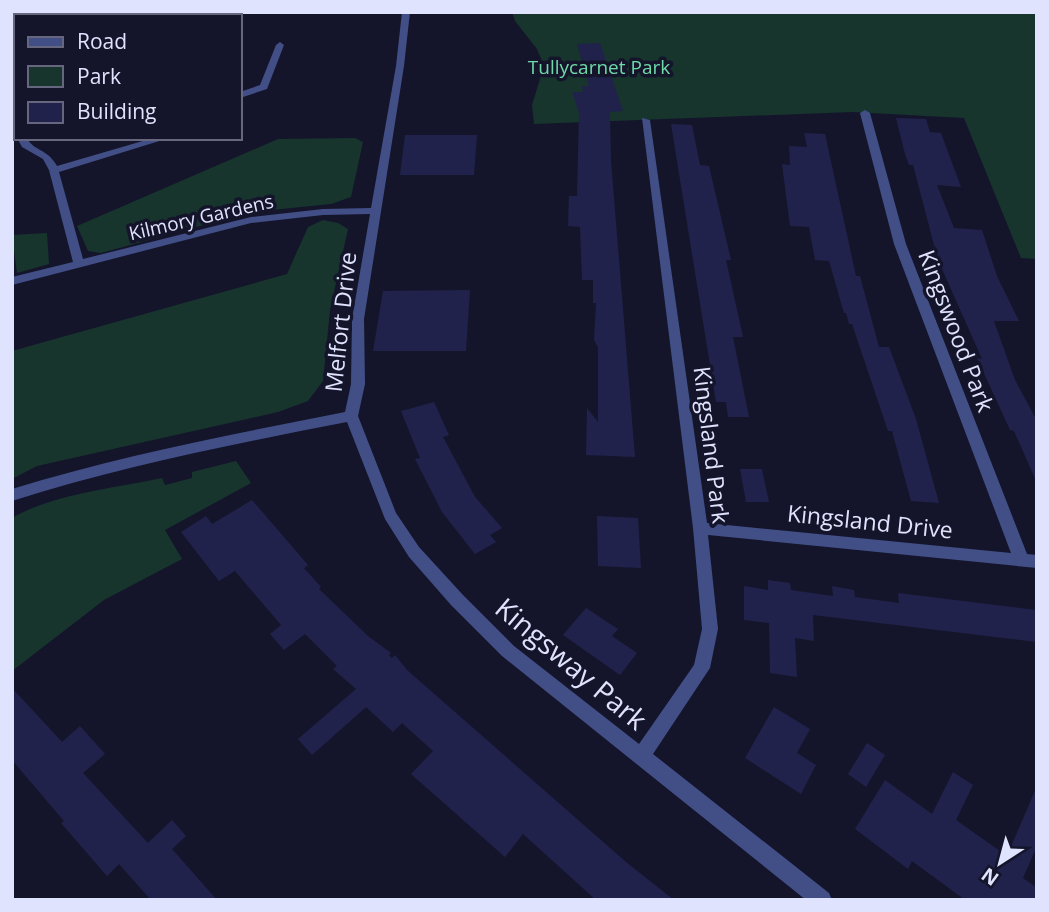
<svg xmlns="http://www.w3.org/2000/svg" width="1049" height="912" font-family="'Open Sans',sans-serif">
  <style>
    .green { fill: #17352d }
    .building { fill: #21224b }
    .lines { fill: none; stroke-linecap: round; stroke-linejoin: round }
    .pedestrian { fill: #424f87; fill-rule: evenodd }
    .minor { fill: #424f87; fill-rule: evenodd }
    .labels { text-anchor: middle; stroke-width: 7; stroke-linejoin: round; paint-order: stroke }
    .far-park-label { font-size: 19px; fill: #6fd9a7; stroke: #14152b }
    .far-street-label { font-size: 19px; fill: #e0e3fd; stroke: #14152b }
    .street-label { font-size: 23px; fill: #e0e3fd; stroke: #14152b }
    .near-street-label { font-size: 28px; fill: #e0e3fd; stroke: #14152b }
  </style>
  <rect width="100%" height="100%" fill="#14152b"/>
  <!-- green -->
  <g class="green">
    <path d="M512,12h525v247l-16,-1 -57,-140 -112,-6 -318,12 -2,-19 12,-39 -7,-17 -22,-28z"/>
    <path d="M355,138l8,4 -12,55 -20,7 -80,8 -150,41 -13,-2 -11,-25 201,-87z"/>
    <path d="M323,220l15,3 10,6 -18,81 -7,71 -15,20 -30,11 -241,54 -25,13v-128l275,-77 21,-47z"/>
    <path d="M47,233l2,31 -32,9 -5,-38z"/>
    <path d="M236,461l15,22 -86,47 17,29 -78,41 -92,71v-153c41,-24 104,-30 150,-40l3,7 27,-7v-6z"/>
  </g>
  <!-- building -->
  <g class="building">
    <path d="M600,43l23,68 -13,1 1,49 24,296 -49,-2 1,-47 11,14v-75l-4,-7 2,-37h-3v-23h-11l-2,-53 -12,-1 1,-30h8l2,-83 -7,-21h11l-1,-6h7l-12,-42z"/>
    <path d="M896,118l30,1 4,13 11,1 20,54 -24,-2 17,43 28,2 15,46 22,45h-25l21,59 22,41v62l-23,-52 -4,-1 -33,-72 5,1 -44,-99 -25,-95h-4l-4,-11z"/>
    <path d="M671,124l21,1 8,40 9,1 22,94h-5l17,77h-10l16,80h-21l-2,-15h-10z"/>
    <path d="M804,133l21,1 31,142h4l19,71h10l27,72 23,84 -28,-2 -19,-70h-4l-36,-107h-3l-3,-11h-2l-15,-52 -14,-1 -6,-33 -19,-1 -8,-62 8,1 -1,-19 18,1z"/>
    <path d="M405,135h72l-3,40h-74z"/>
    <path d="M470,290l-4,61h-93l10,-60z"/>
    <path d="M434,402l15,33 -6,2 32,60 27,31 -12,7 6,7 -21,12 -33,-42 -27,-53 5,-1 -19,-47z"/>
    <path d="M740,469h22l7,33h-23z"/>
    <path d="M252,500l56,65 -4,3 17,19 -2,2 49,47 23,17 -2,2 3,3 3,-3 12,15 219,192 48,38h-78l-73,-66 -18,23 -94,-83 22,-23 -31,-28 -9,9 -27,-25 -54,48 -14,-16 58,-50 -23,-20 4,-3 -32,-32 -21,16 -14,-16 11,-9 -46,-54 -16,10 -38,-49 25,-16 6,8z"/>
    <path d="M597,516l41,2 3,50 -43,-2z"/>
    <path d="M768,580l22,3 1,7 42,6 -1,-10 22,4 1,7 44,6 -1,-10 139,17v32l-224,-27 1,26 -19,-3 2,39 -27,-4 -1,-50 -25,-3v-34l24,4z"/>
    <path d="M586,608l32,21 -6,7 25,17 -17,22 -57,-40z"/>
    <path d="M12,688l50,54 18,-16 25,28 -22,19 65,70 24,-23 14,16 -14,13 45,51h-66l-32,-36 -12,12 -46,-53 3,-2 -52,-61z"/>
    <path d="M774,707l36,22 -13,24 19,12 -15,29 -56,-36z"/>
    <path d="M867,743l18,12 -19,32 -18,-13z"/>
    <path d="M953,772l20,13 -17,35 51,36 30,-70v60l-14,32 14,10v12h-72l-53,-39 -4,8 -53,-40 30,-49 47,34z"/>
  </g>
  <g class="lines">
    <!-- pedestrian -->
    <path class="pedestrian" d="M280,42l4,3 -17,44 -27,9v-6l20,-7 16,-40z"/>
    <!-- minor -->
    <g class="minor">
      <path d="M402,12h8l-6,54 -40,253 1,65 -7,32 38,97 23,34 44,48 51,51 125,98 55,-79 8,-36 -9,-101 -51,-410 8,2 57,403 304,30 -117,-309 -34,-131 5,-3 5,3 36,131 121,310 10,1v13l-329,-33 10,94 -8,39 -57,86 176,139 3,7h-26l-304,-244 -51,-51 -42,-48 -24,-38 -38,-97c-113,22 -226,44 -335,79v-12c109,-34 222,-55 333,-77l6,-28 1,-65 18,-105 -47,1 -72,8 -239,62v-8l61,-15 -24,-92 -6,-11 -21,-12 -5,-9h10c6,13 20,10 30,28l96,-28h16l-110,34 24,87 168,-42 72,-8 48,-1 25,-142z"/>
      <rect x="12" y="63" width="4" height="6"/>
      <path d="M16,111v11l-4,-2v-7z"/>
    </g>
  </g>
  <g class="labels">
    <!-- far-park labels -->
    <g class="far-park-label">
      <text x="599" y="74">Tullycarnet Park</text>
    </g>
    <!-- far-street labels -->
    <g class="far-street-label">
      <text transform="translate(201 217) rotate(-13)" y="7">Kilmory Gardens</text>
    </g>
    <!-- street labels -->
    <g class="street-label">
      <text transform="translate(341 322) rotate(-84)" y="8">Melfort Drive</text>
      <text transform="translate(956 331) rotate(69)" y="8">Kingswood Park</text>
      <text transform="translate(711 445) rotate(83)" y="8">Kingsland Park</text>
      <text transform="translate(870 522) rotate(6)" y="8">Kingsland Drive</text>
    </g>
    <!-- near-street labels -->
    <g class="near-street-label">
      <text transform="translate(571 664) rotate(40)" y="10">Kingsway Park</text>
    </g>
  </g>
  <!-- border -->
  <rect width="1049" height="912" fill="none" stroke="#e0e3fd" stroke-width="28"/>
  <!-- legend -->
  <rect x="14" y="14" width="228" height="126" fill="#14152b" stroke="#66677f" stroke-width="2"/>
  <rect x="28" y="37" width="35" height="10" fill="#424f87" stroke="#66677f" stroke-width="2"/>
  <text x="77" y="49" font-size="21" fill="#e0e3fd">Road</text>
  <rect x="28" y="66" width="35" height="21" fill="#17352d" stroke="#66677f" stroke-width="2"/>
  <text x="77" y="84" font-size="21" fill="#e0e3fd">Park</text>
  <rect x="28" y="102" width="35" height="21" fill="#21224b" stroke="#66677f" stroke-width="2"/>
  <text x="77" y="119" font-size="21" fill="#e0e3fd">Building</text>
  <!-- north arrow -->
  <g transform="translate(1000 863) rotate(216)" stroke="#14152b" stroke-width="5" paint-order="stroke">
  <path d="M0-5L12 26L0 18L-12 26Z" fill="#e0e3fd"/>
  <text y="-10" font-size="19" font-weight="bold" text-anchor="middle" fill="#e0e3fd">N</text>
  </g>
</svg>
